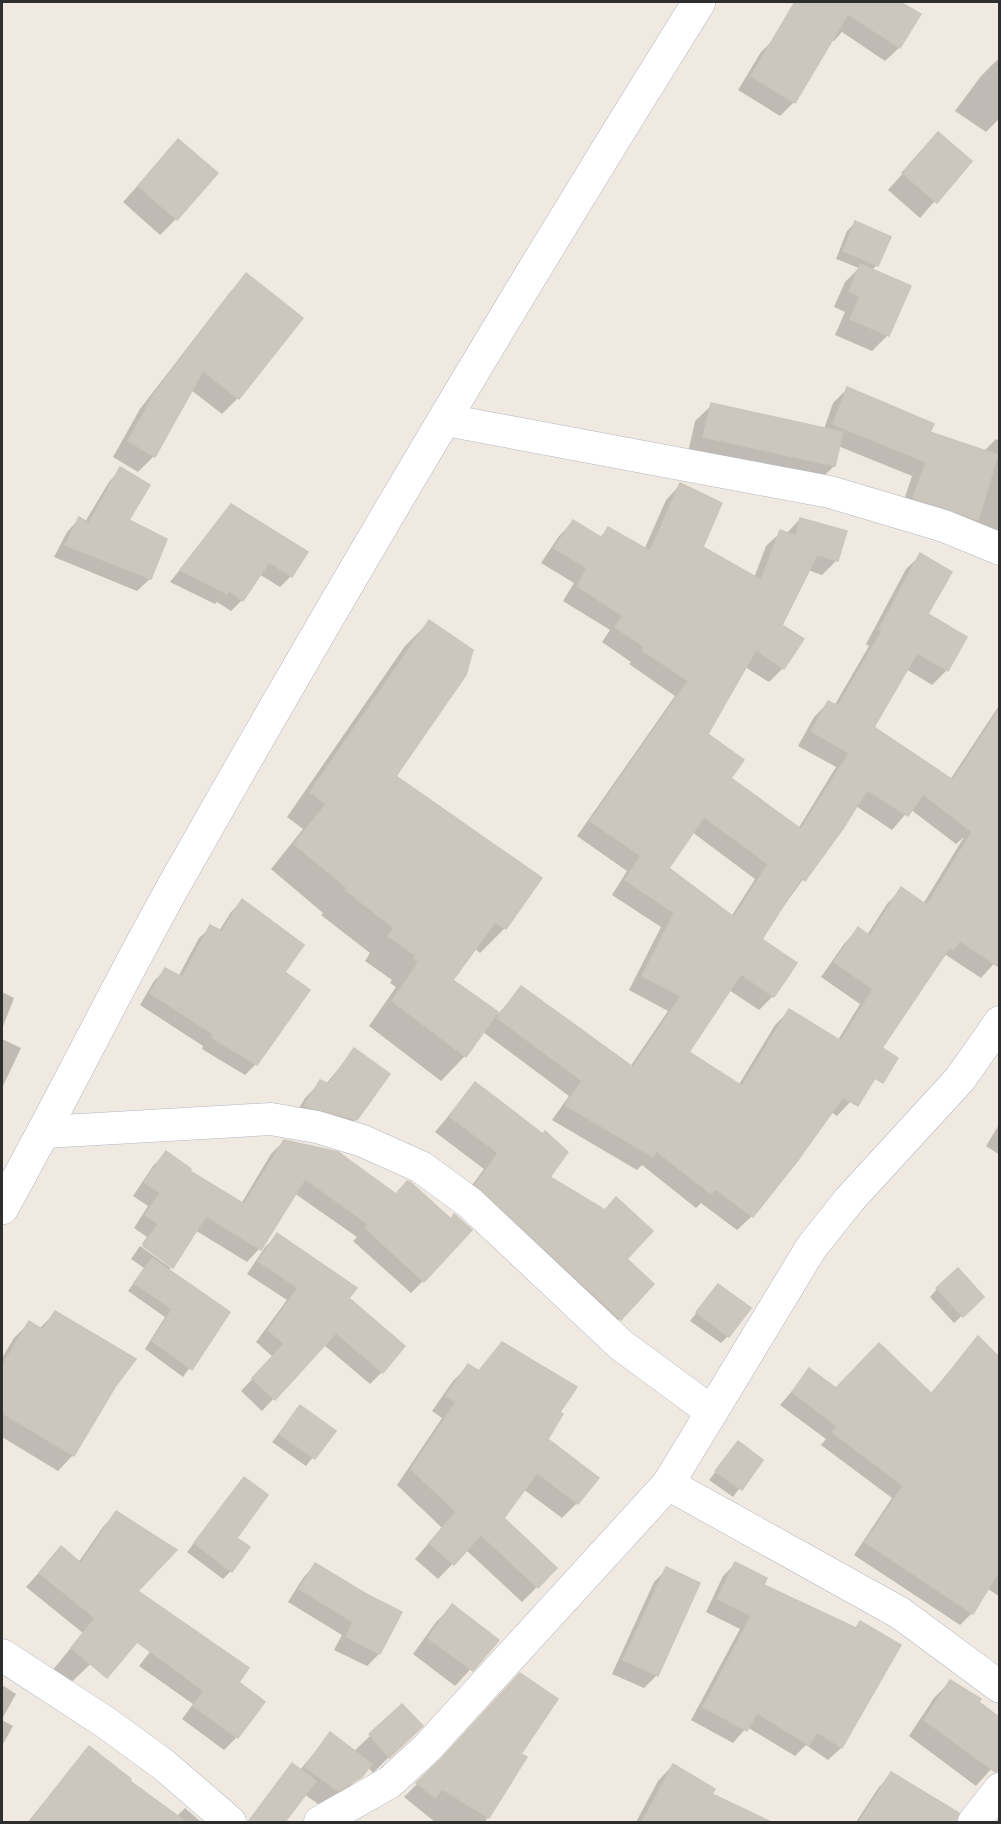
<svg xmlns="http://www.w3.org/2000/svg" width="1001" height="1824" font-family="'IBM Plex Sans',sans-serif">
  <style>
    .shadow { fill: #0003; fill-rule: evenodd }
    .building { fill: #cbc7bf; stroke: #cbc5ba; stroke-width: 1.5; fill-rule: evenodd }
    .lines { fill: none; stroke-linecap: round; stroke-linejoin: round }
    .minor-casing { stroke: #b4b7c1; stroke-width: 33 }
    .secondary-casing { stroke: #b4b7c1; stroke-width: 34 }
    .minor { stroke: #fff; stroke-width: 32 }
    .secondary { stroke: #fff; stroke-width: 33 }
  </style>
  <rect width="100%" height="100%" fill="#efe9e1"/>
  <!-- shadow -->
  <g class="shadow">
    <path d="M802,2h93l24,12 -20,34 -14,13 -43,-29 -8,9 -3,-2 -37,63 -14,14 -42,-26 23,-38 14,-14 6,4z"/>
    <path d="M997,60l3,2v56l-14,14 -31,-21 26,-35z"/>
    <path d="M938,134l32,27 -50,57 -32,-28z"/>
    <path d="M178,141l-2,78 -16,16 -37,-33z"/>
    <path d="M855,223l22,42 -6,6 17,64 -16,16 -37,-16 10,-23 -11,-5 11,-25 14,-14 -23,-9 11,-28z"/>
    <path d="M247,275l54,43 -63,80 -16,16 -31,-24 -37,66 -16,16 -25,-15 27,-48 91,-118z"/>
    <path d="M847,389l81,44 55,19 13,-13 4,2v109l-100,-38 12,-36 -74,-30 -4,20 -16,16 -130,-29 7,-32 17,-16 112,24 9,-26z"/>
    <path d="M121,469l6,52 38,19 -15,39 -13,12 -83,-34 13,-25 12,-13 6,3 24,-40z"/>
    <path d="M680,485l21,62 53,31 12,-32 15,-14 5,2 14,-15 37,41 -15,15 -14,-5 -27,55 2,43 -14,14 -24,-15 -39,68 23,43 69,51 38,-62 -38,-21 16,-29 14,-14 6,3 35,-60 -3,-2 40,-75 15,-14 5,60 39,23 -18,32 -15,15 -26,-16 -34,58 78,53 50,-76v83l-21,30 21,14v83l-7,10 7,4v29l-19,21 -35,-23 -8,8 -58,86 -29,52 -14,15 -6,-4 -79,104 -15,14 -36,-27 -5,5 -54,-43 -5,5 -85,-50 17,-24 -86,-64 -18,24 -24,25 -72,-55 27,-39 -6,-4 2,-3 -27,-19 5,-8 -49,-38 2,-2 -52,-44 32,-40 -16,-12 118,-171 24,-24 -35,154 146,102 -35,50 -25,25 -6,-5 -23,32 47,34 23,-26 109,79 38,-56 -39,-21 32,-63 -49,-32 15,-24 -50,-35 98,-140 -46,-32 2,-2 -29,-20 8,-12 -47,-29 11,-18 -33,-20 18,-27 14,-14 26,16 9,-9 36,21 22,-50zM856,806l36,24 18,-21 46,35 8,-7 -41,67 -22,-15 -14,15 -20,31 -9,-6 -14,15 -23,33 39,27 -22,36 -49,-29 -14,14 -37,61 -51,-34 42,-62 30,20 14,-14 -13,-57zM692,832l63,47 -24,38 -64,-48z"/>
    <path d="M231,506l60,70 -11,11 -21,-13 -17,26 -11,11 -14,-9 -2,2 -45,-22z"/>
    <path d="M242,901l41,72 -27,91 -11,11 -43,-26 1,-3 -63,-41 14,-24 11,-11 13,7 21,-39 12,-11 8,4 12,-19z"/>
    <path d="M2,992l12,6 -12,31z"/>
    <path d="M2,1039l19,9 -19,40z"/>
    <path d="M354,1050l2,69 -16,17 -50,-13 15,-25 16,-16 5,2z"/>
    <path d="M475,1084l73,94 104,106 -47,50 -144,-134 23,-31 -49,-37z"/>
    <path d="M1000,1123v32l-14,-9z"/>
    <path d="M284,1141l53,12 58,42 13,-13 15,99 -12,12 -58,-52 4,-4 -63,-44 -35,56 -12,13 -52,-32 -24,38v-4l-29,-20 5,-7 -13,-9 14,-22 -15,-10 20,-30 13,-13 22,18 53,33 30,-50z"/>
    <path d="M277,1235l70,63 35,74 -12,12 -46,-39 -62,66 -21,-20 32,-34 -17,-15 31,-42 -40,-26 18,-27z"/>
    <path d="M140,1246l31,22 -3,3 60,42 -45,64 -38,-28 20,-32 -37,-26 16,-23 -13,-9z"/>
    <path d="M718,1285l10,51 -7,7 -31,-22z"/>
    <path d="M937,1289l38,15 -21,19 -24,-26z"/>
    <path d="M55,1313l59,73 -41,69 -15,16 -56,-34v-79l12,-20 15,-15 10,6z"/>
    <path d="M978,1338l22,21v238l-13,-9 -15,25 -12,12 -106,-70 38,-57 -71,-53 5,-6 -46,-34 30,-35 26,20 94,4z"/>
    <path d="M502,1344l56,69 -12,26 31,64 -15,15 -39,-29 -21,29 35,69 -15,15 -56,-52 -28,29 -23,-20 27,-31 -45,-43 45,-67 -10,-7 21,-30 15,-15 9,6z"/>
    <path d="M300,1407l34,24 -28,35 -34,-24z"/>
    <path d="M738,1443l23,17 -28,37 -24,-17z"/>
    <path d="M244,1479l-13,92 -8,8 -36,-27z"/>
    <path d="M116,1513l24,104 -80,76 -17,-11 40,-49 -57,-46 35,-39 17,15 25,-36z"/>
    <path d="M735,1564l27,21 92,44 6,-6 39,22 -58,103 -13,12 -22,-15 -11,11 -48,-29 -14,16 -42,-23 49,-91 -34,-17 17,-36z"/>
    <path d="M315,1565l85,47 -21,42 -12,12 -33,-16 8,-15 -54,-33 15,-24z"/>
    <path d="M667,1569l-10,106 -13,13 -32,-14 42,-92z"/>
    <path d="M452,1606l45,34 -42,46 -42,-32 23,-32z"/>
    <path d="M165,1632l72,51v54l-13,13 -42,-31 11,-15 -54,-38z"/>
    <path d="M950,1682l50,37v40l-24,27 -67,-50 25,-38z"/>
    <path d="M2,1685l14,9 -14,25z"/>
    <path d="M402,1706l18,20 -47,47 -5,-6 -24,26 -23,13 -17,-12 -22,28h-11l-15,-11 29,-38 7,-8 8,5 30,-36 23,18z"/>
    <path d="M2,1720l11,6 -11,20z"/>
    <path d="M89,1748l87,69 9,-9 16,14h-173z"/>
    <path d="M525,1758l-40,64h-50l-31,-25 13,-13z"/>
    <path d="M673,1765l37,29 57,28h-131l22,-41z"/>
    <path d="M892,1774l65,39 -1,9h-100l23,-35z"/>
  </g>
  <!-- building -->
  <g class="building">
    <path d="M795,2h105l21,12 -21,34 -52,-34 -53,89 -44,-27z"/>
    <path d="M938,132l34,29 -35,42 -35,-30z"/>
    <path d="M178,139l40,34 -41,47 -39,-34z"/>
    <path d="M855,221l36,16 -13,29 -35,-15z"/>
    <path d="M860,264l51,22 -22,50 -39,-17 10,-23 -11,-5z"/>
    <path d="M246,273l57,45 -64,81 -36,-28 -48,86 -27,-16 28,-50z"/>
    <path d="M847,387l87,37 -4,8 68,23 -20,65 -65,-22 13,-36 -93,-38z"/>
    <path d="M711,403l132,29 -8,34 -132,-29z"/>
    <path d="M120,467l30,18 -21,35 38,19 -16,40 -86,-34 14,-28 10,6z"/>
    <path d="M680,483l42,20 -19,44 58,33 19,-50 16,6 4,-18 47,13 -9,30 -21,-6 -35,70 22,14 -20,30 -28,-19 -48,84 36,26 -13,18 70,51 48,-76 -38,-22 17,-30 10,5 44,-75 -3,-2 41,-76 32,19 -24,42 39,23 -19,34 -31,-18 -43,74 79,53 46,-71v258l-39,-26 -7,9 -3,-3 -68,101 16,10 -15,25 -8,-5 -17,28 -15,-9 -45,63 -45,57 -38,-28 -4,5 -55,-43 -3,6 -88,-52 17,-24 -85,-63 24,-32 112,81 48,-71 -39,-20 32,-63 -49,-33 16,-24 -51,-35 98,-140 -46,-31 2,-3 -29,-20 8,-11 -46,-30 10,-18 -33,-20 19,-28 29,18 6,-11 42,24zM867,790l41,26 15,-22 49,38 -45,73 -26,-18 -31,49 -12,-9 -24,35 39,27 -32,52 -52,-32 -47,77 -53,-34 52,-78 33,23 23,-34 -35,-24 39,-61 4,3 39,-54zM704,817l64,47 -34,53 -65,-49z"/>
    <path d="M231,504l77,48 -16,25 -23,-15 -26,39 -14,-10 -2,3 -47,-24z"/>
    <path d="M429,620l44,30 -7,25 -70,101 146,102 -36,51 -11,-7 -42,58 45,32 -32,45 -74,-56 27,-39 -6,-4 2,-3 -27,-19 6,-8 -49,-38 2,-2 -53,-44 32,-40 -16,-12z"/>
    <path d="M242,899l62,46 -19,27 25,18 -53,75 -45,-27 1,-4 -63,-41 15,-25 17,9 28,-52 12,6z"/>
    <path d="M354,1048l36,26 -33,46 -53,-14 16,-26 9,4z"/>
    <path d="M475,1082l68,52 2,-3 23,21 -18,25 55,33 11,-13 37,34 -26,28 27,25 -33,36 -146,-135 23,-32 -49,-37z"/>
    <path d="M284,1140l54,12 58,42 11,-13 3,1 41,37 3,-5 18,16 -48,52 -59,-54 3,-4 -63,-45 -44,71 -55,-34 -33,52 -30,-22 15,-22 -13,-9 15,-22 -16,-11 22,-31 25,18 -1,2 54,33z"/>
    <path d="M277,1233l80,55 -8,10 56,48 -22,27 -47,-40 -61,67 -23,-22 32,-34 -16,-14 30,-42 -40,-27z"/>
    <path d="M152,1258l78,54 -38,58 -40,-29 20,-32 -38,-26z"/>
    <path d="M958,1268l26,29 -21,20 -27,-29z"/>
    <path d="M718,1284l33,24 -22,29 -33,-25z"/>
    <path d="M55,1311l81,48 -21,28 -41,69 -72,-43v-47l27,-45 14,9z"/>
    <path d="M978,1336l21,21v214l-26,43 -108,-72 38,-56 -71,-54 5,-6 -45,-34 17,-24 27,20 43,-45 53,51z"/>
    <path d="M502,1342l75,45 -17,25 3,2 -15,25 51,39 -21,26 -41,-31 -33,45 53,50 -19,20 -57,-53 -27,30 -25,-22 27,-31 -45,-43 45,-67 -10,-6 22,-32 11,7z"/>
    <path d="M300,1405l36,26 -21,28 -36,-25z"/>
    <path d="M738,1441l25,19 -21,30 -27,-19z"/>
    <path d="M244,1477l24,18 -31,43 13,9 -18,25 -38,-29z"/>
    <path d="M116,1511l61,39 -39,41 111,77 -10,14 26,20 -27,36 -45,-32 11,-15 -67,-49 -30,36 -36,-30 24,-30 -56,-45 22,-27 20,17z"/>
    <path d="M735,1562l32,16 -3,7 92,43 4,-7 41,24 -59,103 -25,-16 -8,13 -52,-32 -10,18 -44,-24 48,-91 -34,-17z"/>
    <path d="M315,1563l51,31 36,18 -22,42 -34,-17 7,-15 -54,-33z"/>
    <path d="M666,1567l34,16 -42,93 -35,-16z"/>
    <path d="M452,1604l47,36 -26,31 -45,-33z"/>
    <path d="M520,1673l38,26 -37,55 6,3 -38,61 -47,-29 -7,9 -19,-15 24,-23z"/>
    <path d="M950,1680l31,19 -2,3 20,15v54l-4,1 -71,-52z"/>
    <path d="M402,1704l21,22 -34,32 -20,-24z"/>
    <path d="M330,1732l42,32 -10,13 -24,14 -33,-24z"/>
    <path d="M89,1746l42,33 -1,2 56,41h-157z"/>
    <path d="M292,1763l24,18 -31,41h-37z"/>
    <path d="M673,1764l42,25 -3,5 59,28h-129z"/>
    <path d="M891,1772l68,41 -3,9h-97z"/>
  </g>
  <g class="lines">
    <!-- minor casing -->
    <g class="minor-casing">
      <g id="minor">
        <path d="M446,420l384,72 114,34 56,23"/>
        <path d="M45,1132l226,-13 46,8 46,14 58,26 49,36 151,142 91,67"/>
        <path d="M668,1484l232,129 100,74"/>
        <path d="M2,1655l103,67 59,43 66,57"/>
        <path d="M320,1822l70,-40 37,-34 241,-264 143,-236 38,-48 111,-121 40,-57"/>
        <path d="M974,1822l26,-33"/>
      </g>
    </g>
    <!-- secondary casing -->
    <g class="secondary-casing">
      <path id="secondary" d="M2,1208c59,-106 112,-215 171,-321 169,-299 344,-594 526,-885"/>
    </g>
    <!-- minor -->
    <use href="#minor" class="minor"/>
    <!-- secondary -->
    <use href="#secondary" class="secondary"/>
  </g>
  <!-- border -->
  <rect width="1001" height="1824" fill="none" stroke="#2e2e2e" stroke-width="6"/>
</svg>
